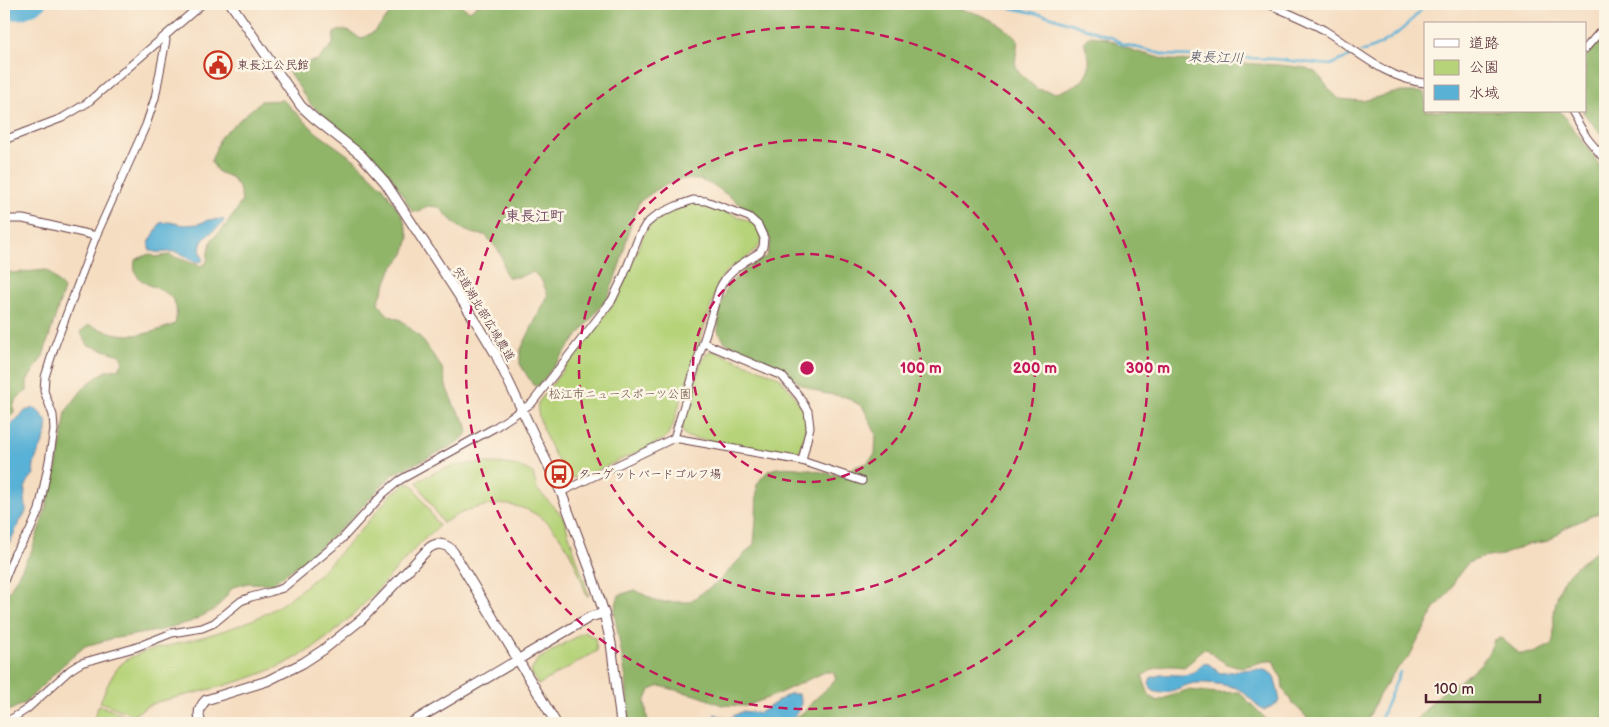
<svg xmlns="http://www.w3.org/2000/svg" width="1609" height="727" font-family="'Balsamiq Sans','Klee One',sans-serif">
  <style>
    .green { fill: #b6d379; stroke: #807952 }
    .forest { fill: #90b569; stroke: #6d6a4a }
    .water { fill: #59b1d6; stroke: #526880 }
    .lines { fill: none; stroke-linecap: round; stroke-linejoin: round }
    .stream { stroke: #59b1d6; stroke-width: 2.5 }
    .river { stroke: #59b1d6; stroke-width: 14 }
    .minor-casing { stroke: #643c42; stroke-width: 9 }
    .tertiary-casing { stroke: #643c42; stroke-width: 11 }
    .minor { stroke: #fff; stroke-width: 7 }
    .tertiary { stroke: #fff; stroke-width: 9 }
    .ring { fill: none; stroke: #c2185b; stroke-width: 2.5; stroke-dasharray: 9 6 }
    .labels { text-anchor: middle; stroke-width: 5; stroke-linejoin: round; paint-order: stroke }
    .poi-label { font-size: 12px; fill: #4a1f2b; stroke: #fcf5e5; text-anchor: start }
    .street-label { font-size: 12px; fill: #4a1f2b; stroke: #fcf5e5 }
    .park-label { font-size: 12px; fill: #654c3e; stroke: #fcf5e5 }
    .water-label { font-size: 14px; font-style: italic; fill: #4f5267; stroke: #fcf5e5 }
    .quarter-label { font-size: 15px; font-weight: bold; fill: #745068; stroke: #fcf5e5 }
    .centre { fill: #c2185b; stroke: #fcf5e5; stroke-width: 2.5 }
    .ring-label { font-size: 15px; text-anchor: middle; font-weight: bold; fill: #c2185b; stroke: #fcf5e5; stroke-width: 5; stroke-linejoin: round; paint-order: stroke }
  </style>
  <rect width="100%" height="100%" fill="#fcf5e5"/>
  <filter id="ink" filterUnits="userSpaceOnUse"><feTurbulence type="fractalNoise" baseFrequency=".02" numOctaves="2"/><feDisplacementMap in="SourceGraphic" scale="10" xChannelSelector="R" yChannelSelector="G"/><feConvolveMatrix kernelMatrix="1 2 1 2 8 2 1 2 1" color-interpolation-filters="sRGB"/></filter>
  <filter id="wash" filterUnits="userSpaceOnUse"><feTurbulence type="fractalNoise" baseFrequency=".0096" numOctaves="4" result="noise"/><feDisplacementMap in="SourceGraphic" scale="20" xChannelSelector="R" yChannelSelector="G"/><feGaussianBlur stdDeviation="1.12" result="paint"/><feColorMatrix in="noise" values="0 0 0 0 0 0 0 0 0 0 0 0 0 0 0 0 0 1.4 0 .05"/><feComposite in="paint" operator="in"/></filter>
  <g filter="url(#wash)">
    <rect width="100%" height="100%" fill="#f5ddc1"/>
    <!-- green -->
    <g class="green">
      <path d="M700,203l8,1 45,19c27,24 -17,37 -29,51 -2,3 -4,7 -6,10l-46,144 -7,10 -16,9 -66,30 -10,1c-4,-3 -9,-6 -11,-10 -8,-12 -28,-53 -24,-65l75,-99 14,-28 17,-42 6,-9 9,-6 26,-14z"/>
      <path d="M709,351h5l65,26 15,18 13,22v10l-7,23 -9,6 -104,-19c-5,-5 -6,-9 -4,-16l18,-58 4,-8z"/>
      <path d="M479,463c19,0 38,0 54,10l4,16 26,28 26,79h-2c-6,-16 -11,-34 -21,-50 -29,-49 -77,-52 -123,-23l-26,-41c25,-15 34,-16 62,-19z"/>
      <path d="M407,483l6,2 26,41c-10,9 -21,18 -30,29 -30,32 -58,67 -95,92 -47,32 -104,42 -157,55l-12,5 -11,8 -34,-13c6,-13 13,-33 26,-42 14,-9 34,-12 50,-16 38,-10 78,-20 110,-43 41,-29 74,-71 107,-108z"/>
      <path d="M584,632l11,6 2,13 -59,34 -7,-13 6,-12z"/>
      <path d="M99,705l32,13 1,2 -5,3h-35z"/>
    </g>
    <!-- forest -->
    <g class="forest">
      <path d="M398,4h63v2l9,5 8,-7h453c36,7 62,8 87,37l-3,22 4,10 18,16 20,4 17,-7 9,-6 6,-12v-10l-5,-17 6,-5 15,2 29,13 34,9 111,5 27,3 11,5 12,16 10,10 23,2 36,-9h27v19h135l31,41 14,22v39l-2,19 2,8v270l-40,18 -17,13 -22,4 -24,10 -21,3 -13,5 -9,11 -10,18 -13,15 -27,50 -14,14 -16,24 -13,28h-54l-20,-21 -9,-13 -1,-11 -5,-7 -3,-10c-11,-1 -17,3 -27,5 -16,4 -29,-7 -40,-17l-6,1 -7,9 -10,8c-18,-2 -26,-2 -42,9l7,19 8,6 30,-11 30,3 22,-1 31,31h-480l5,-5 10,-7 9,-11 14,-12 8,-10 -3,-6h-8l-52,24 -27,10 -24,-1 -23,-9 -39,-10 -10,4 -5,12 3,21h-19l-3,-44 -12,-68 5,-16 16,-5 23,12h31l30,-21 35,-37 2,-24 1,-36c3,-3 6,-9 10,-12 14,-11 56,1 74,4l11,-8 15,-5 8,-9 1,-20 -13,-27 -17,-10 -24,-4 -20,-8 -14,-11 -63,-32 -7,-11 2,-22 7,-23 17,-16 23,-14 4,-16 -12,-22 -44,-32 -15,-6 -20,-1 -21,9 -20,14 -8,21 -10,38 -13,36 -65,83 -5,6 -5,-1 -13,-21v-13l28,-56 -6,-14 -9,-9 -15,5h-10c-5,-6 -4,-11 -6,-19 -3,-9 -11,-16 -17,-23 -23,-1 -31,-12 -46,-28l-12,-1 -8,6 -7,-1 -21,-35 -35,-34 -45,-37 -25,-37 7,-4 11,-1 14,-3 15,-16 1,-11c11,-7 18,0 27,6l14,-8z"/>
      <path d="M1605,33v106l-23,-28h3v-53z"/>
      <path d="M283,100l34,33 38,27 28,27 20,30 6,21 -5,16 -13,16 -13,33 10,12 13,5 20,18 21,30 5,21 7,16 12,18 2,9 -10,11 -66,32 -44,47 -38,34 -38,28 -24,-1 -15,4 -17,22 -26,13 -33,9 -46,8 -26,7 -22,19 -38,38 -21,10v-113l28,-50 13,-39 11,-41 7,-37 3,-22 20,-26 20,-14 12,-2 5,-6 -3,-8 -32,-10 -8,-13 9,-7c35,14 51,13 86,-1 10,-42 -33,-30 -40,-53 -1,-3 0,-8 0,-11l14,-6 7,3 13,-2 32,11 6,-4 1,-10 4,-13 9,-8 14,-18 7,-13 -3,-12 -8,-11 -13,-5 -7,-11 10,-25 40,-35z"/>
      <path d="M4,268l8,5 35,-3 17,19 -21,67 -16,25v10c-9,6 -15,10 -13,21l-10,11z"/>
      <path d="M1605,544v179h-192c8,-8 16,-18 24,-26 24,-20 46,-25 57,-57l7,-2 19,16 14,-1 17,-8c5,-9 2,-21 3,-31 5,-42 21,-46 51,-70z"/>
    </g>
    <!-- water -->
    <g class="water">
      <path d="M223,219l1,2c-9,13 -31,16 -21,38l-2,3c-10,0 -15,-8 -25,-10 -9,-1 -21,3 -27,-3v-6l11,-20 9,-1 16,3 13,-1 10,-4z"/>
      <path d="M33,408c6,2 5,4 9,7 17,16 -13,41 -8,59 -14,15 -8,21 -8,38l-6,9 -11,23 -5,2v-114l21,-21z"/>
      <path d="M1203,663l6,1 11,9c13,0 46,-11 54,4 3,7 4,16 6,24l-6,4 -10,5c-9,-5 -19,-19 -28,-22 -7,-3 -31,-6 -39,-5 -14,0 -31,16 -45,7l-3,-6 2,-6c21,-10 35,7 52,-15z"/>
      <path d="M789,694h9c8,12 -2,19 -9,29h-76v-6l2,-3 13,5 15,-8 13,2 5,-1z"/>
    </g>
    <g class="lines">
      <!-- stream -->
      <g class="stream">
        <path d="M993,4l56,12 62,21 12,7 43,11 108,4 56,6 25,-11"/>
        <path d="M1361,52c28,-8 47,-26 65,-48"/>
        <path d="M1379,723l21,-51"/>
      </g>
      <!-- river -->
      <path class="river" d="M4,9c13,8 23,2 35,-5"/>
    </g>
  </g>
  <g filter="url(#ink)">
    <g class="lines">
      <!-- minor casing -->
      <g class="minor-casing">
        <g id="minor">
          <path d="M1268,4c18,8 38,16 56,26 32,20 62,49 101,53"/>
          <path d="M1585,49l20,-23"/>
          <path d="M1571,111l16,27 18,22"/>
          <path d="M4,140l58,-22 25,-15 115,-99"/>
          <path d="M4,219h19l73,17"/>
          <path d="M704,343l78,33 17,20 9,15 2,16 -8,34"/>
          <path d="M561,492l113,-54 128,23 60,20"/>
          <path d="M4,581l11,-28 15,-22 9,-21 10,-49 5,-31 -1,-15 -9,-24 1,-14 9,-29 42,-112 50,-111 9,-27 11,-58 -2,-3"/>
          <path d="M4,722l9,-4 14,-9 43,-39 11,-7 53,-15 38,-15 30,-5 12,-5 27,-22 10,-4 19,-5 13,-4 59,-49 42,-46 16,-13 94,-52 38,-25 80,-103 12,-25 15,-39 7,-12 11,-9 19,-9 17,-6 13,1 43,16 9,8 6,13 -1,9 -3,5c-18,12 -32,17 -41,38l-45,148"/>
        </g>
      </g>
      <!-- tertiary casing -->
      <g class="tertiary-casing">
        <g id="tertiary">
          <path d="M231,4l70,102 13,12 47,37 24,27 95,146 15,25 66,139 30,80 13,41 7,30 10,80"/>
          <path d="M201,723c-4,-9 -2,-16 5,-23l61,-19 36,-18 20,-13 39,-31 67,-71c9,-7 19,-4 25,5l102,170"/>
          <path d="M411,723l179,-106 14,-4"/>
        </g>
      </g>
      <!-- minor -->
      <use href="#minor" class="minor"/>
      <!-- tertiary -->
      <use href="#tertiary" class="tertiary"/>
    </g>
  </g>
  <!-- distance rings -->
  <g class="ring">
    <circle cx="807" cy="368" r="114"/>
    <circle cx="807" cy="368" r="228"/>
    <circle cx="807" cy="368" r="341"/>
  </g>
  <!-- icons -->
  <defs>
    <g id="civic-ring" transform="scale(1.4375)"><circle r="9.5" fill="#fcf5e5" stroke="#c8321e" stroke-width="1.5"/><path d="M-.6-6.5H3V-4.5H.6V-3L4-1V1h2V6H-6V1h2V-1L-.6-3ZM-1.2 2.5V6h2.4V2.5Z" fill="#c8321e"/></g>
    <g id="bus-ring" transform="scale(1.4375)"><circle r="9.5" fill="#fcf5e5" stroke="#c8321e" stroke-width="1.5"/><path d="M-5-6H5V4H4V6H2V4H-2V6H-4V4H-5ZM-3.5-4V0h7V-4ZM-3.5 1.2v1.5H-2V1.2ZM2 1.2v1.5H3.5V1.2Z" fill="#c8321e"/></g>
  </defs>
  <g fill-rule="evenodd">
    <use href="#civic-ring" x="218" y="65"/>
    <use href="#bus-ring" x="559" y="474"/>
  </g>
  <g class="labels">
    <!-- poi labels -->
    <g class="poi-label">
      <text x="237" y="69">東長江公民館</text>
      <text x="578" y="478">ターゲットバードゴルフ場</text>
    </g>
    <!-- street labels -->
    <g class="street-label">
      <text transform="translate(484 314) rotate(59)" y="4">宍道湖北部広域農道</text>
    </g>
    <!-- park labels -->
    <g class="park-label">
      <text x="620" y="398">松江市ニュースポーツ公園</text>
    </g>
    <!-- water labels -->
    <g class="water-label">
      <text transform="translate(1216 57) rotate(2)" y="5">東長江川</text>
    </g>
    <!-- quarter labels -->
    <g class="quarter-label">
      <text x="535" y="221">東長江町</text>
    </g>
  </g>
  <circle cx="807" cy="368" r="8" class="centre"/>
  <g class="ring-label">
    <text x="921" y="373">100 m</text>
    <text x="1035" y="373">200 m</text>
    <text x="1148" y="373">300 m</text>
  </g>
  <!-- margin -->
  <rect width="1609" height="727" fill="none" stroke="#fcf5e5" stroke-width="20"/>
  <!-- legend -->
  <rect x="1424" y="22" width="162" height="90" fill="#fcf5e5" stroke="#b59f9b"/>
  <rect x="1434" y="39" width="25" height="8" fill="#ffffff" stroke="#b59f9b"/>
  <text x="1469" y="48" font-size="15" fill="#4a1f2b">道路</text>
  <rect x="1434" y="60" width="25" height="15" fill="#b6d379" stroke="#b59f9b"/>
  <text x="1469" y="72" font-size="15" fill="#4a1f2b">公園</text>
  <rect x="1434" y="85" width="25" height="15" fill="#59b1d6" stroke="#b59f9b"/>
  <text x="1469" y="98" font-size="15" fill="#4a1f2b">水域</text>
  <!-- scale -->
  <path d="M1426 694v8h114v-8" fill="none" stroke="#4a1f2b" stroke-width="2.5"/>
  <text x="1434" y="694" font-size="15" fill="#4a1f2b" stroke="#fcf5e5" stroke-width="4" paint-order="stroke">100 m</text>
</svg>
